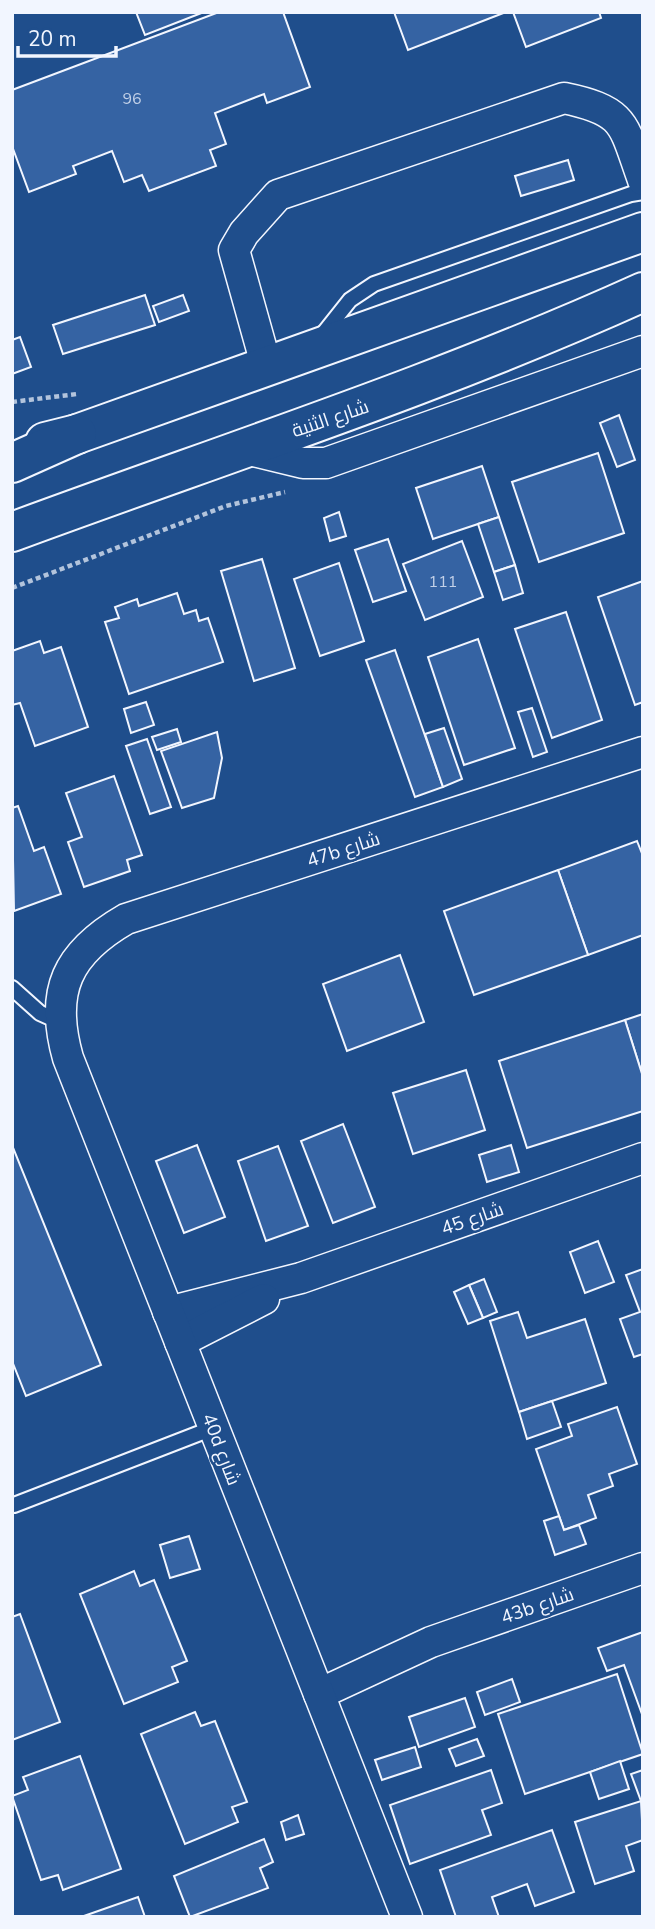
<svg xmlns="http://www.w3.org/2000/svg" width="655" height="1929" font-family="'Nunito Sans',Cairo,sans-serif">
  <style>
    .building { fill: #3563a3; stroke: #f2f6ff; stroke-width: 2 }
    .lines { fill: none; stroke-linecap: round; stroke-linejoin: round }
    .lane-casing { stroke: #f2f6ff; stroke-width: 18 }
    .street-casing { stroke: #f2f6ff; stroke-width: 33 }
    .secondary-casing { stroke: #f2f6ff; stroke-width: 42 }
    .primary-casing { stroke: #f2f6ff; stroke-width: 42 }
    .path { stroke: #b3c4dc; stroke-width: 4.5; stroke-dasharray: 5 3.5; stroke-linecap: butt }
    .lane { stroke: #1f4e8c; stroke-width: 14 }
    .street { stroke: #1f4e8c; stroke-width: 30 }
    .secondary { stroke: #1f4e8c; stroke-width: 38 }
    .primary { stroke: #1f4e8c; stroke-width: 38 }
    .labels { text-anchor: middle; stroke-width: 5; stroke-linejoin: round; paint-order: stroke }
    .number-label { font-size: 16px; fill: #c3d1e8 }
    .street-label { font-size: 19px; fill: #f2f6ff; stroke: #1f4e8c }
  </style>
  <rect width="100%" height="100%" fill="#1f4e8c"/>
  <!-- building -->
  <g class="building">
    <path d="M136,12h68l-59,23z"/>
    <path d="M219,12h64l27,75 -43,16 -3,-9 -49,19 11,31 -16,6 6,16 -67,25 -7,-16 -18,7 -12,-31 -39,15 3,8 -47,18 -17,-46v-56z"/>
    <path d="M394,12h112l-98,38z"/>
    <path d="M513,12h86l2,6 -75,29z"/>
    <path d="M568,160l6,20 -53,16 -6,-20z"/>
    <path d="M145,295l10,30 -92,29 -10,-29z"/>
    <path d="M183,295l6,16 -30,11 -6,-16z"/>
    <path d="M20,337l11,30 -19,7v-34z"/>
    <path d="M619,415l16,45 -18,7 -17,-44z"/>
    <path d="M598,453l26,80 -85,29 -27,-80z"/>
    <path d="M482,466l17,51 -66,22 -17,-51z"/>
    <path d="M339,512l7,24 -16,5 -6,-23z"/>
    <path d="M499,517l16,48 -21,7 -16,-48z"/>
    <path d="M388,539l18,52 -33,11 -18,-52z"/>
    <path d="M462,541l21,56 -58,23 -22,-56z"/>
    <path d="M262,559l33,109 -41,13 -33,-110z"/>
    <path d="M339,563l25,78 -44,15 -26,-77z"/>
    <path d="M515,565l8,28 -20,7 -9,-28z"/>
    <path d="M643,581v121l-8,3 -37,-108z"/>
    <path d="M177,593l7,21 12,-4 3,11 9,-3 15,44 -94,32 -24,-72 14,-4 -4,-11 22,-8 2,7z"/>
    <path d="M566,612l36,108 -50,18 -37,-109z"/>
    <path d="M478,639l37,109 -51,17 -36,-108z"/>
    <path d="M40,641l4,12 17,-6 27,80 -53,19 -15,-43 -8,2v-54z"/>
    <path d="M395,650l48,137 -28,10 -49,-137z"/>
    <path d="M146,702l8,23 -23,8 -7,-24z"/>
    <path d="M532,708l15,44 -14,5 -15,-45z"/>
    <path d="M444,728l18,51 -19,8 -18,-53z"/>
    <path d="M177,729l4,13 -24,8 -5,-13z"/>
    <path d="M217,732l5,26 -8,40 -32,10 -21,-57z"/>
    <path d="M147,739l24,68 -21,7 -24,-68z"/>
    <path d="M114,776l28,79 -15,5 3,11 -46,16 -16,-45 14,-5 -16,-44z"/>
    <path d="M18,806l16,45 10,-4 17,47 -47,17 -2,-103z"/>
    <path d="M637,841l6,15v79l-55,20 -30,-85z"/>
    <path d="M558,870l30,85 -114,40 -30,-84z"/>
    <path d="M400,955l24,67 -77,29 -24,-67z"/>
    <path d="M643,1014v63l-18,-57z"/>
    <path d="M625,1020l18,57v34l-116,37 -28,-87z"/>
    <path d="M466,1070l19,60 -72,24 -20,-61z"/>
    <path d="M343,1124l32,83 -42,16 -32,-82z"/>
    <path d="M12,1145l89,220 -75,31 -14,-35z"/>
    <path d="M197,1145l28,72 -41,16 -28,-72z"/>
    <path d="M511,1145l8,27 -32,10 -8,-27z"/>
    <path d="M278,1146l30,80 -42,15 -28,-80z"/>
    <path d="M598,1241l16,41 -29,11 -15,-41z"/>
    <path d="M643,1269v85l-9,3 -14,-38 20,-7 -14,-37z"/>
    <path d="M484,1279l13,33 -14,6 -14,-33z"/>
    <path d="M469,1285l14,33 -15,6 -14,-32z"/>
    <path d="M518,1312l9,26 58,-19 21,64 -87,29 -29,-91z"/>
    <path d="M552,1401l9,26 -34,12 -8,-27z"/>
    <path d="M617,1407l20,57 -28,10 4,12 -25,9 8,23 -32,12 -28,-81 36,-13 -4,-12z"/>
    <path d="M559,1516l5,14 15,-5 7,19 -31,11 -11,-34z"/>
    <path d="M189,1536l11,33 -30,9 -10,-33z"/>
    <path d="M134,1571l6,15 14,-6 33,81 -15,6 6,15 -54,22 -44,-110z"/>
    <path d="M20,1614l40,108 -48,18v-123z"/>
    <path d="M643,1632v85l-19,-52 -17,6 -9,-23z"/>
    <path d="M617,1674l26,80 -118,40 -27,-80z"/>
    <path d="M512,1679l8,23 -35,13 -8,-23z"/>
    <path d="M465,1698l10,29 -56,20 -10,-30z"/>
    <path d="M195,1712l6,14 14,-5 32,81 -15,5 6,15 -53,22 -44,-110z"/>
    <path d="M477,1739l7,17 -28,10 -7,-17z"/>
    <path d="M415,1747l6,20 -39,13 -7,-20z"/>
    <path d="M80,1756l41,113 -58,21 -5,-15 -17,5 -29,-84 16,-6 -5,-13z"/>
    <path d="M620,1761l9,28 -30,10 -9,-27z"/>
    <path d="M491,1770l11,33 -20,7 9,25 -81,29 -20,-59z"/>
    <path d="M643,1770v31h-2l-10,-27z"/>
    <path d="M641,1801l2,39 -17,6 8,25 -39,13 -20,-62z"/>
    <path d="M298,1815l6,19 -18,6 -5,-18z"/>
    <path d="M552,1830l22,62 -39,14 -8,-22 -35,13 7,20h-43l-16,-47z"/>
    <path d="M264,1839l9,23 -13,6 8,20 -78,29 -16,-41z"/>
    <path d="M138,1897l7,20h-64z"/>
  </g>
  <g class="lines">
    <!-- lane casing -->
    <g class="lane-casing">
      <g id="lane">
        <path d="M319,339l31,-39 24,-16 257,-90 12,-2"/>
        <path d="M12,988l28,25 20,9"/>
        <path d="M14,1505l199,-77"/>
      </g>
    </g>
    <!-- street casing -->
    <g class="street-casing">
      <g id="street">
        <path d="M267,368l-33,-118 10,-17 34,-38 286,-97c63,13 59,27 79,82"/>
        <path d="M241,448l62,15h23l317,-112"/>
        <path d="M168,1312l133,-34 342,-120"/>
        <path d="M180,1342l84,-43"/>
        <path d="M319,1694l112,-52 212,-74"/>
        <path d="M407,1917l-339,-859c-19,-67 -1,-105 58,-139l517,-167"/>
      </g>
    </g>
    <!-- secondary casing -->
    <g class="secondary-casing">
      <g id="secondary">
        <path d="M45,442l32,-8 566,-202"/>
        <path d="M12,532c211,-78 426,-147 631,-240"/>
      </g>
    </g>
    <!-- primary casing -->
    <g class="primary-casing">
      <path id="primary" d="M12,463l65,-29"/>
    </g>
    <!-- path -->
    <g class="path">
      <path d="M12,402l65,-8"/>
      <path d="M12,588l214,-82 59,-14"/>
    </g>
    <!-- lane -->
    <use href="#lane" class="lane"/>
    <!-- street -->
    <use href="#street" class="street"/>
    <!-- secondary -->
    <use href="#secondary" class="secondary"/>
    <!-- primary -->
    <use href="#primary" class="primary"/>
  </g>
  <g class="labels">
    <!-- number labels -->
    <g class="number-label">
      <text x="132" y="104">96</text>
      <text x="443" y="587">111</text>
    </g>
    <!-- street labels -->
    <g class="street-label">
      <text transform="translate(330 418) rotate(-19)" y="7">شارع الثنية</text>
      <text transform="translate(343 849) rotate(-18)" y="7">47b شارع</text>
      <text transform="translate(472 1218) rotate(-19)" y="7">شارع 45</text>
      <text transform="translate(222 1449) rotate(69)" y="7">40d شارع</text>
      <text transform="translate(537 1605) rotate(-19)" y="7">43b شارع</text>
    </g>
  </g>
  <!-- border -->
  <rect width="655" height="1929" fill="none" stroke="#f2f6ff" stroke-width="28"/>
  <!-- scale -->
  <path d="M18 46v10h98v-10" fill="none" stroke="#f2f6ff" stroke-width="3.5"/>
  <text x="28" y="46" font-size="21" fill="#f2f6ff" stroke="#1f4e8c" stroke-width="5" paint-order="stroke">20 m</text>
</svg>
